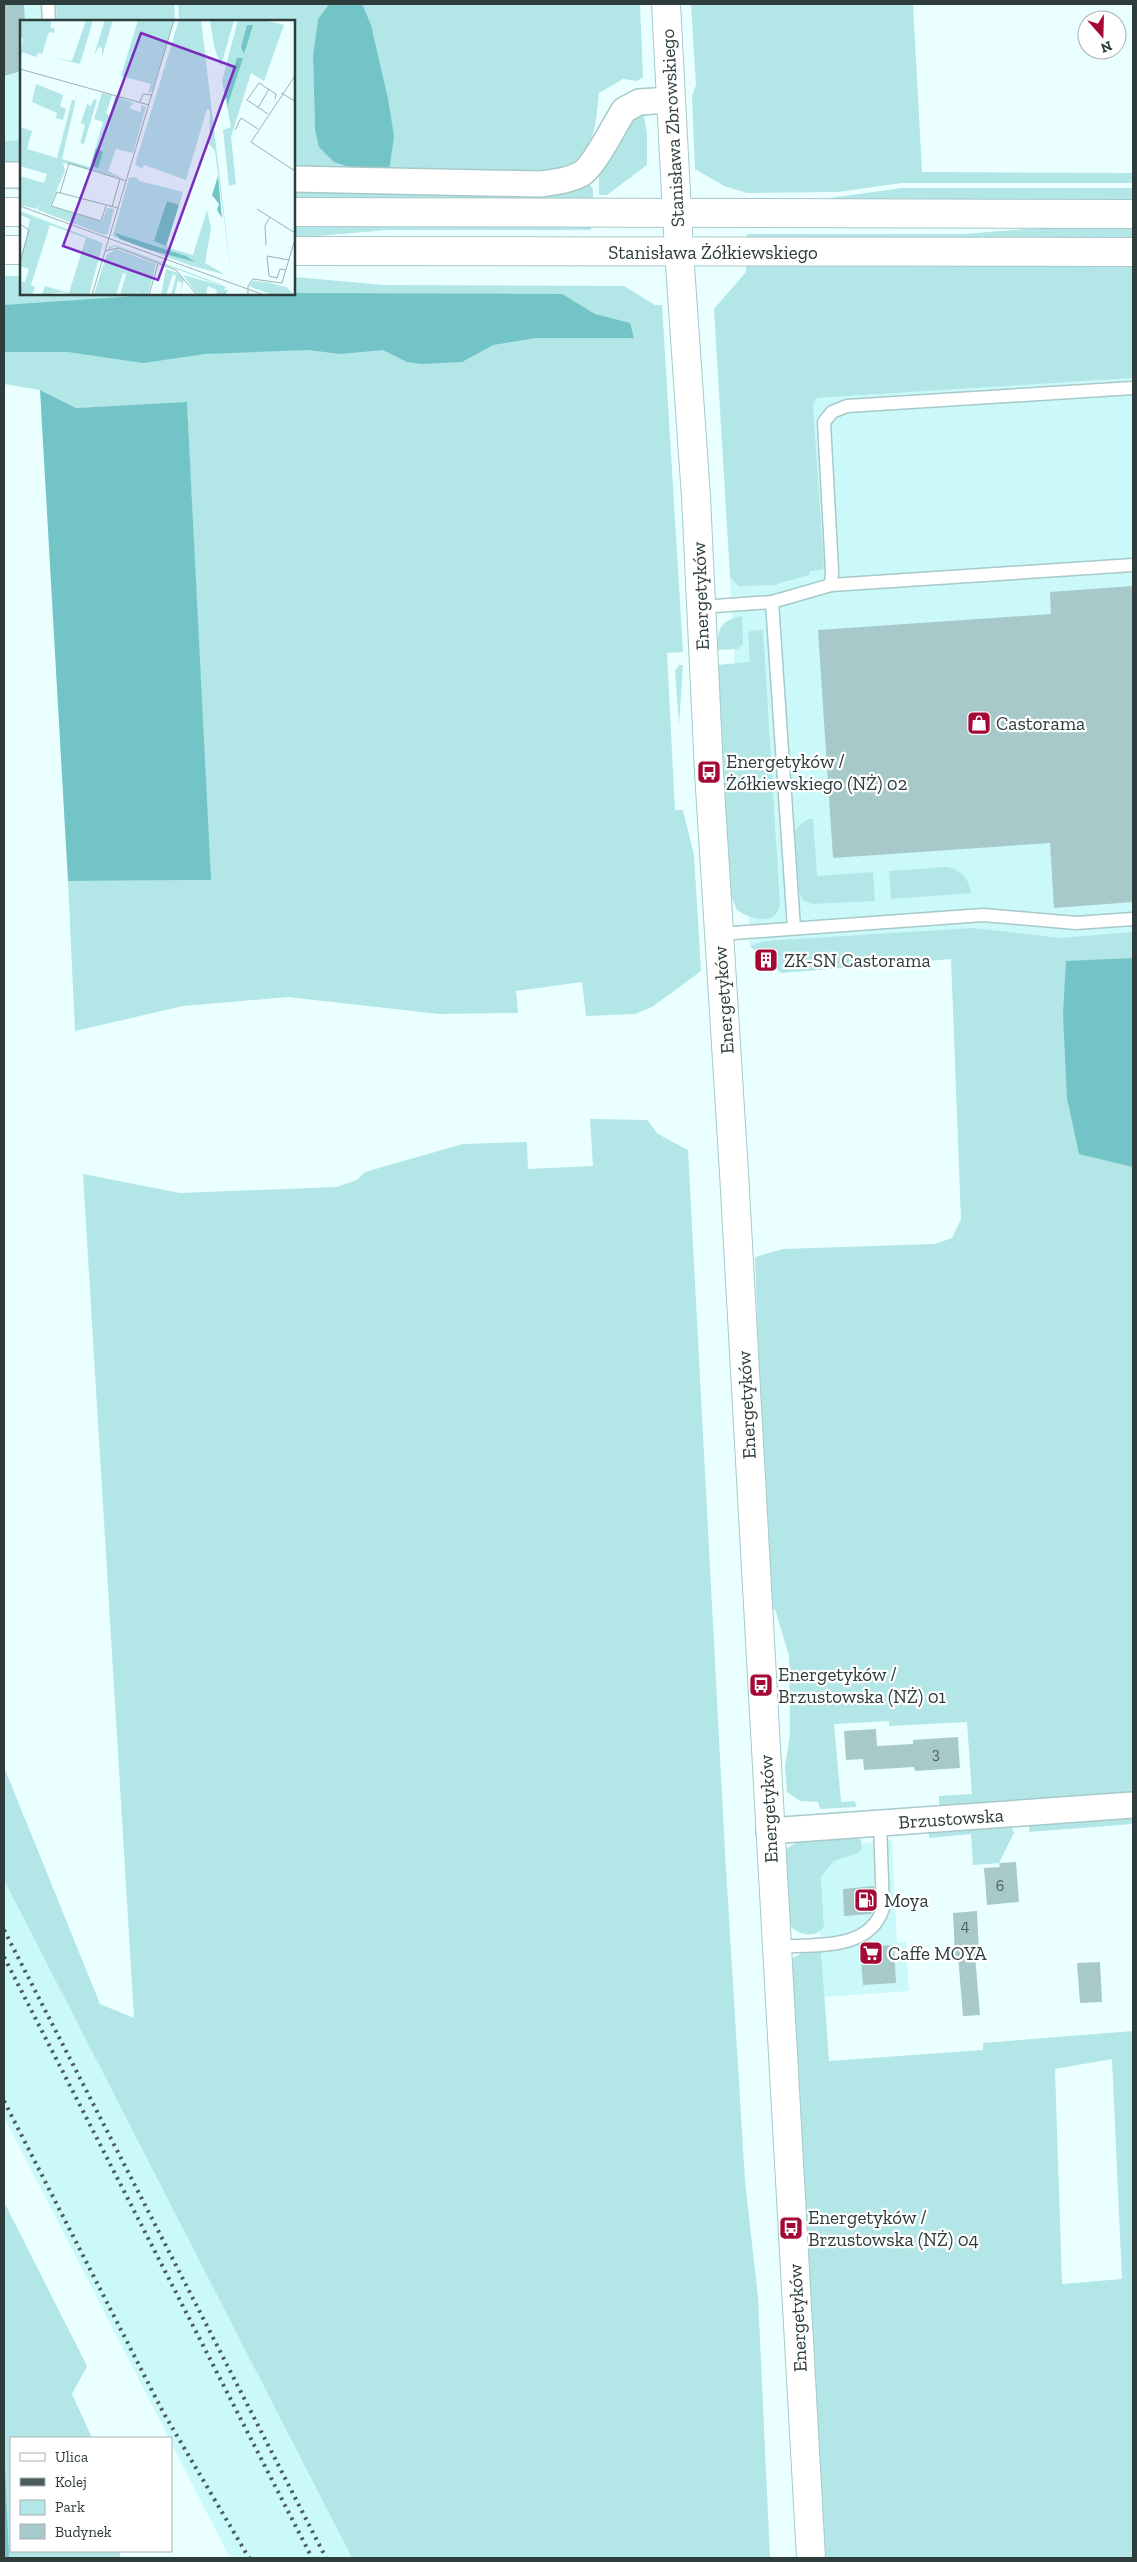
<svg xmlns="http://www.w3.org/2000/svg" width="1137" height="2562" font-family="'Zilla Slab',serif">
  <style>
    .built { fill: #cbf9fa }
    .green { fill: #b2e6e7; fill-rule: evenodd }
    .forest { fill: #72c4c6 }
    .building { fill: #a7c9ca }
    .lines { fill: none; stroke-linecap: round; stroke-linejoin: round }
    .service-casing { stroke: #a7c9c9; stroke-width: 15 }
    .minor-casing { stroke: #a7c9c9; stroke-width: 28 }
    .secondary-casing { stroke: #a7c9c9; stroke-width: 30 }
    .primary-casing { stroke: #a7c9c9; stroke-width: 30 }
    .service { stroke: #fff; stroke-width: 12 }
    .minor { stroke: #fff; stroke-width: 25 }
    .secondary { stroke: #fff; stroke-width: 28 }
    .primary { stroke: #fff; stroke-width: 28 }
    .rail { stroke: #4c5b5b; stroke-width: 4; stroke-dasharray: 2.5 5; stroke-linecap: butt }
    .labels { text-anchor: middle; stroke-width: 4.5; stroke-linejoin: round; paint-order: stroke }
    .number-label { font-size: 16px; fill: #4c5f60 }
    .street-label { font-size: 19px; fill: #2e3c3c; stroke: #fff }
    .poi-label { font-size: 19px; fill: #2e3c3c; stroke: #fff; text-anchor: start }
    .inset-road { fill: none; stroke: #9fb1b1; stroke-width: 1 }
    .view { fill: #7b2cbf; fill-opacity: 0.15; stroke: #7b2cbf; stroke-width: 2.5 }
    .inset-edge { fill: none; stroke: #2e3c3c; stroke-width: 2.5 }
  </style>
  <rect width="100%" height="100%" fill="#eaffff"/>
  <!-- built -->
  <g class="built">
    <path d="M4,4h52l1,17h-36v119l-17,1z"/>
    <path d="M1133,378v566l-352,29 -31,-27 -20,-369 8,9 50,-4 25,-178 4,-6z"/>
    <path d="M892,1840l5,102h9l3,49 -85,6 -4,-65 4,-5 -3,-50 13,-16 27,-12 2,-6z"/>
    <path d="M4,1880l264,514 84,164h-122l-59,-115v-5h-2l-165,-321z"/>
  </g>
  <!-- green -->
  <g class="green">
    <path d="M56,4h118l1,17h-118z"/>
    <path d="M178,4h151l-11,15 -5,36 2,74 47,-125h278l3,73 -6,4 -14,-2 -24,14c-4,43 -7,71 -55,81l-250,-5v-148h-115z"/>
    <path d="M691,4h222l9,168 211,1v10h-231l-65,9 -90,1 -23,-7 -29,-17 -3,-73 4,-11z"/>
    <path d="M643,109l4,25v31l-40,30h-8v-26l30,-51z"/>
    <path d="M21,140v23l-17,1v-23z"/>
    <path d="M589,183l4,6v13l-299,-2v-11l249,7 20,-3z"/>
    <path d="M902,188h231v15l-332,-1z"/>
    <path d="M294,224h297v6h-204l-93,8z"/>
    <path d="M1064,226h69v15l-386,-1v-6h217z"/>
    <path d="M746,262l387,2v114l-316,20 -4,7 11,164 -14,2 -1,4 -35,10 -36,1 -8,-9 -16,-268 32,-37z"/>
    <path d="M4,276h17v18h273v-17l91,8 239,1 31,19h7l21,347 -16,1 8,157h8l11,45 7,116 -49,36 -17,7 -49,2 -4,-34 -66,9 2,22 -79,1 -151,-17 -105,9 -108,25 -7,-150 142,-1 -23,-477 -111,5 -36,-18 -36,-6z"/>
    <path d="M742,616l1,28 -5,5 -21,1c0,-20 3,-30 25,-34z"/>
    <path d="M763,630l17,275c-5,22 -29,14 -43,5l-7,-17 -12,-228 32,-3 -2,-28 2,-3z"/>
    <path d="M679,665h4l-4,60 -4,-54z"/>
    <path d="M809,819h4l4,57 56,-4 2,29 -63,3 -9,-4 -4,-8 -4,-61 7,-8z"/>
    <path d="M947,867c16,4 21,11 24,26l-80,6 -2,-28z"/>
    <path d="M973,928l88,10 72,-6v863l-194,15v-14l33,-2 -5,-72 -78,4v-5l-55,3 7,78 14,-1 1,6 -36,2 -2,-7 -18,-1 -13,-9 -2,-25 5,-33 -1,-78 -14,-47h-7l-13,-352 28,-8 152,-5 17,-6 9,-19 -10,-260 -170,14 -31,-27 14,-5z"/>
    <path d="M590,1119l57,1 11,14 30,16 37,702 20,329 13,116 12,261h-418l-348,-678v-113l96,237 34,14 -51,-844 97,19 156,-6 21,-7 8,-8 98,-28 64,-2 1,27 65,-3z"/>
    <path d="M1133,1816v8l-104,8 1,-9z"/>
    <path d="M1011,1825l3,8 -15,30 -26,2 -2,-31 -42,4v-7z"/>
    <path d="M854,1836l7,4 1,9 -5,4 -23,8 -13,16 3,50c-9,12 -26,8 -35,-2l-5,-73c16,-18 47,-14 70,-16z"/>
    <path d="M807,1951h14l8,110 154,-11v-7l150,-12v527h-311l-31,-594 3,-7zM1112,2059l10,220 -60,5 -7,-215z"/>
    <path d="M4,2202l83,164 -15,28 20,44h-81v113h109v7h-116z"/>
  </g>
  <!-- forest -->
  <g class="forest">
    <path d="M329,4h33l9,21 17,74 6,37 -5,35 -37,-3 -18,-6 -15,-15 -4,-18 -2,-74 5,-36z"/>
    <path d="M294,293l268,1 33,20 35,9 4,15h-98l-43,7 -31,17 -41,2 -14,-2 -24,-12 -43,4 -31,-4 -104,4 -62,9 -75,-11h-64v-47l147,-10z"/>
    <path d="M40,390l36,18 111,-6 24,478 -143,1z"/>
    <path d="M1133,958v209l-54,-13 -12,-56 -4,-84 3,-53z"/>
    <path d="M4,2447l5,111h-5z"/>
  </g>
  <!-- building -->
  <g class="building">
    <path d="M4,4h20l1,17h-4v50l-17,5z"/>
    <path d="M1133,586v316l-79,6 -4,-65 -217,15 -15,-228 233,-16 -1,-22z"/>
    <path d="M876,1729l1,17 36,-2v-4l45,-3 2,31 -45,3 -1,-4 -50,3 -1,-11 -17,1 -2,-29z"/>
    <path d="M1016,1862l3,40 -32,3 -3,-37 16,-1 -1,-4z"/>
    <path d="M874,1886l1,20 -4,8 -27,2 -1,-27z"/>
    <path d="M977,1911l2,44h-4l5,60 -17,1 -5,-60h-3l-2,-43z"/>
    <path d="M894,1945l2,38 -33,2 -3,-38z"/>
    <path d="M1100,1962l2,40 -22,1 -3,-40z"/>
  </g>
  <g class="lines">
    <!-- service casing -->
    <g class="service-casing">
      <g id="service">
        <path d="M48,4l1,17"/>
        <path d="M831,585l1,-14 -8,-149 8,-10 15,-6 286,-18"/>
        <path d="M772,602l22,326"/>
        <path d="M701,607l71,-5 59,-17 302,-20"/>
        <path d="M719,934l264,-19 93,8 57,-4"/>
        <path d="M776,1947c36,-3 94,5 107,-39l-3,-85"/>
      </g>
    </g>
    <!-- minor casing -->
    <g class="minor-casing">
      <g id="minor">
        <path d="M4,175h17"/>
        <path d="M294,179l245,5c15,-2 29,-3 42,-10 13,-7 34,-50 43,-64l15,-8 32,-2"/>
        <path d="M769,1831l364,-26"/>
      </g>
    </g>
    <!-- secondary casing -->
    <g class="secondary-casing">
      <path id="secondary" d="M666,4l13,247 17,246 13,275 25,401 77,1385"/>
    </g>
    <!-- primary casing -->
    <g class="primary-casing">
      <g id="primary">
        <path d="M4,212h17"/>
        <path d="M294,212l839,2"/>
        <path d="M4,250h17"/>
        <path d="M294,251l839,1"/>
      </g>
    </g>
    <!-- service -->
    <use href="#service" class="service"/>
    <!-- minor -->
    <use href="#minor" class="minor"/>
    <!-- secondary -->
    <use href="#secondary" class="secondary"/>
    <!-- primary -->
    <use href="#primary" class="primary"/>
    <!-- rail -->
    <g class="rail">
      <path d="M4,1930l322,628"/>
      <path d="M4,1957l308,601"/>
      <path d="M4,2101l159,311 86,146"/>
    </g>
  </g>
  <!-- icons -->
  <defs>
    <g id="shop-square" transform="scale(1.25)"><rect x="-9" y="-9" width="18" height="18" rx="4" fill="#a40834" stroke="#fff"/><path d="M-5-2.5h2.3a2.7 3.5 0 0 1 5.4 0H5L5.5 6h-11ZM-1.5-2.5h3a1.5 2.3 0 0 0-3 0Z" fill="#fff"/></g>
    <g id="bus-square" transform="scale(1.25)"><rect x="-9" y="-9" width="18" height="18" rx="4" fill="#a40834" stroke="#fff"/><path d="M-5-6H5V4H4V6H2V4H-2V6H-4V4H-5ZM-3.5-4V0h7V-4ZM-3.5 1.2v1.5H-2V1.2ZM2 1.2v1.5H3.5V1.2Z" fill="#fff"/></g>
    <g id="building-square" transform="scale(1.25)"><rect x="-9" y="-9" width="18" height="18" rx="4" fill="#a40834" stroke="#fff"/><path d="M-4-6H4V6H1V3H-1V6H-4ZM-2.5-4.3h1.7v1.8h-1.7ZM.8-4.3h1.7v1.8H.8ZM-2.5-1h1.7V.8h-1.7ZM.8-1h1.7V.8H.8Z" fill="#fff"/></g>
    <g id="fuel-square" transform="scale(1.25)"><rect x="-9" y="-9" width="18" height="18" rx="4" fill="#a40834" stroke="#fff"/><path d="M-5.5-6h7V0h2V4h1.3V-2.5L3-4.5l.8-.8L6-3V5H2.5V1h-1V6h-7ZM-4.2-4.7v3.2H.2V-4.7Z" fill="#fff"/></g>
    <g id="supermarket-square" transform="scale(1.25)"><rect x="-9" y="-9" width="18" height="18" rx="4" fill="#a40834" stroke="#fff"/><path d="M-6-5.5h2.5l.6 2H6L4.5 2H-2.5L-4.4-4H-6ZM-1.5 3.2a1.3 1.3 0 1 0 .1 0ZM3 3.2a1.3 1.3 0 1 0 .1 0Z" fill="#fff"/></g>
  </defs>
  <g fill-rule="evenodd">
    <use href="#shop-square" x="979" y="723"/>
    <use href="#bus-square" x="709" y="772"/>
    <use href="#building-square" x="766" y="960"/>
    <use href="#bus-square" x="761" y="1685"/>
    <use href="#fuel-square" x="866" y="1900"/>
    <use href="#supermarket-square" x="871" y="1953"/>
    <use href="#bus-square" x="791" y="2228"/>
  </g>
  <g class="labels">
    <!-- number labels -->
    <g class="number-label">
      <text x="936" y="1759">3</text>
      <text x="1000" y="1891">6</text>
      <text x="965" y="1931">4</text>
    </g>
    <!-- street labels -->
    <g class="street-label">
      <text transform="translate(672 128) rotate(-93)" y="7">Stanisława Zbrowskiego</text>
      <text x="713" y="259">Stanisława Żółkiewskiego</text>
      <text transform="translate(700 596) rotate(-92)" y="7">Energetyków</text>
      <text transform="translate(723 1000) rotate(-94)" y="7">Energetyków</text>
      <text transform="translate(746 1405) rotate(-93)" y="7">Energetyków</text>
      <text transform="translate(768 1809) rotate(-93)" y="7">Energetyków</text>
      <text transform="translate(951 1818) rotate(-4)" y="7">Brzustowska</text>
      <text transform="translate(797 2318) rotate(-93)" y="7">Energetyków</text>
    </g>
    <!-- poi labels -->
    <g class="poi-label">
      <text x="996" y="730">Castorama</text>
      <text x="726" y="768">Energetyków /<tspan x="726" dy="22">Żółkiewskiego (NŻ) 02</tspan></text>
      <text x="784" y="967">ZK-SN Castorama</text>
      <text x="778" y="1681">Energetyków /<tspan x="778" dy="22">Brzustowska (NŻ) 01</tspan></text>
      <text x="884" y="1907">Moya</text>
      <text x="888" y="1960">Caffe MOYA</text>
      <text x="808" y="2224">Energetyków /<tspan x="808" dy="22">Brzustowska (NŻ) 04</tspan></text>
    </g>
  </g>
  <!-- overview -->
  <g transform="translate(20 20)">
    <rect width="275" height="275" fill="#eaffff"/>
    <path d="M0,0h32l-2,7 5,2 -1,4 -5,-1 -7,22 -4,-1 -2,4 -14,-5 -2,7 3,-21 -3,-1zM66,0h7l-13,44 -25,-6 17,3zM85,0h8l-11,37v-9l-3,-1 -5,8zM118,0h36l-22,72 -4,1 3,-9 -30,-8zM159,0h22l31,260 -17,-129 -6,-7 1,-33 -3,-2 -21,71 -42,-15 -2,4 -7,-5zM190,0h24l-13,46 -7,-20zM218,0h26l20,5 -20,56 -13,-8 -20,64 5,47 -7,2 -6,-56 8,-3 -9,-46zM16,64l27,11 -3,11 6,3 -3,11 -7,-2 1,-5 -25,-11zM59,66l-17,73 28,8 13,-45 -9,-3 8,-26 10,2 -6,19 4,1 5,-19 19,7 -5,5 7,3 5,1v-7l5,2 -13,46 -17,-4 -8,22 16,8 -61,-16 2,8 -15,35 52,16 5,-14 7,1 -6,24 -4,2 -66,-25 1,-6 -2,5 -17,-4v-29l24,7 3,-9 -27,-8v-39l12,4 -5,18 30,9 15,-58 3,1zM74,79l3,1 -13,44 -4,-1 5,-18 -4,-2 6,-19 4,2zM116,157l3,4 44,11 -4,13 -12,-4 -3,43 5,4 24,7 14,-45 4,18 -6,35 21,12 -37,-10 -74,-28 -2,-2 16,-57zM0,191l83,32 -14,52h-18l-9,-3 -20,3 3,-9 24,7 17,-55 -36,-13 -19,60 4,2 -3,8h-12l2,-14 3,1 4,-13 -9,-3 10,-47 -10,-4zM95,225l97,36 14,6 -2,3h4l-3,5h-9l1,-5 -9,-4 -2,9h-8l-15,-20 39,11 -108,-40 -6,5 1,-4zM96,229l40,15 -8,31h-11l2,-7 -3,7h-16l6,-21 -3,-1 -7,22 -22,-1 13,-40zM146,249l12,4 6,7 -4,15 2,-12 -4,-2 -4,14h-3l5,-19 -3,-2 -7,21h-5zM233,261l22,2h-5l16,4 9,8h-22l-24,-9z" fill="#b2e6e7"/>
    <path d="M227,5h6l-9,29 -3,-7zM217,38h6l-16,49v-8l-3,-1zM76,128l7,4 -5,16 -7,-2zM198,156l3,32 1,10 -5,-8 2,-6 -7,-9zM147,181l12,4 -13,41 -12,-5zM95,213l71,23 9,6 -48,-13 -27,-10z" fill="#72c4c6"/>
    <path class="inset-road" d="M0,49l129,36M275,56l-44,66 44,29M261,73l14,8M120,82l3,-8 9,1M238,88l11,-19M248,94l-21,-14 12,-17 17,11 -1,5M215,110l6,-12 17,11M40,173l9,-30 57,18M0,186l244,89M86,186l-5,15 -50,-15 6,-14 61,16M92,187l8,-28M237,189l38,24M0,204l9,6 -9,32M246,225l-1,-19 5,-9M85,231l13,-3 58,22 21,25M266,250l-6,-1 -3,9 -8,-2 -2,-20 22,4M72,275l82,-275M129,275l9,-31M228,275v-9l5,-7 29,4 13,-44"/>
    <path class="view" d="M121,13l94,34 -77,213 -95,-34z"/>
    <rect width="275" height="275" class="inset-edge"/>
  </g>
  <!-- border -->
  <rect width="1137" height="2562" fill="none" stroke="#2e3c3c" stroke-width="10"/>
  <!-- legend -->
  <rect x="10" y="2437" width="162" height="115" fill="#ffffff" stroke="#abb1b1"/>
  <rect x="20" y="2453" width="25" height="8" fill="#ffffff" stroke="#abb1b1"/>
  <text x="55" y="2462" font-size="15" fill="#2e3c3c">Ulica</text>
  <rect x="20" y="2478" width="25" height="8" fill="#4c5b5b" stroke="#abb1b1"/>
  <text x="55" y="2487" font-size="15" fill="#2e3c3c">Kolej</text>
  <rect x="20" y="2500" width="25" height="15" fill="#b2e6e7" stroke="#abb1b1"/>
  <text x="55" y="2512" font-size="15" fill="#2e3c3c">Park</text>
  <rect x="20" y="2524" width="25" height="15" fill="#a7c9ca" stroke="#abb1b1"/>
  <text x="55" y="2537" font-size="15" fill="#2e3c3c">Budynek</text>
  <!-- north arrow -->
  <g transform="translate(1102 35) rotate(160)"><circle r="24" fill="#ffffff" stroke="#abb1b1"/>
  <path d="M0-4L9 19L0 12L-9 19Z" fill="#a40834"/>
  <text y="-8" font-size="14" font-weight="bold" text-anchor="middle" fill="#2e3c3c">N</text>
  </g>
</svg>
